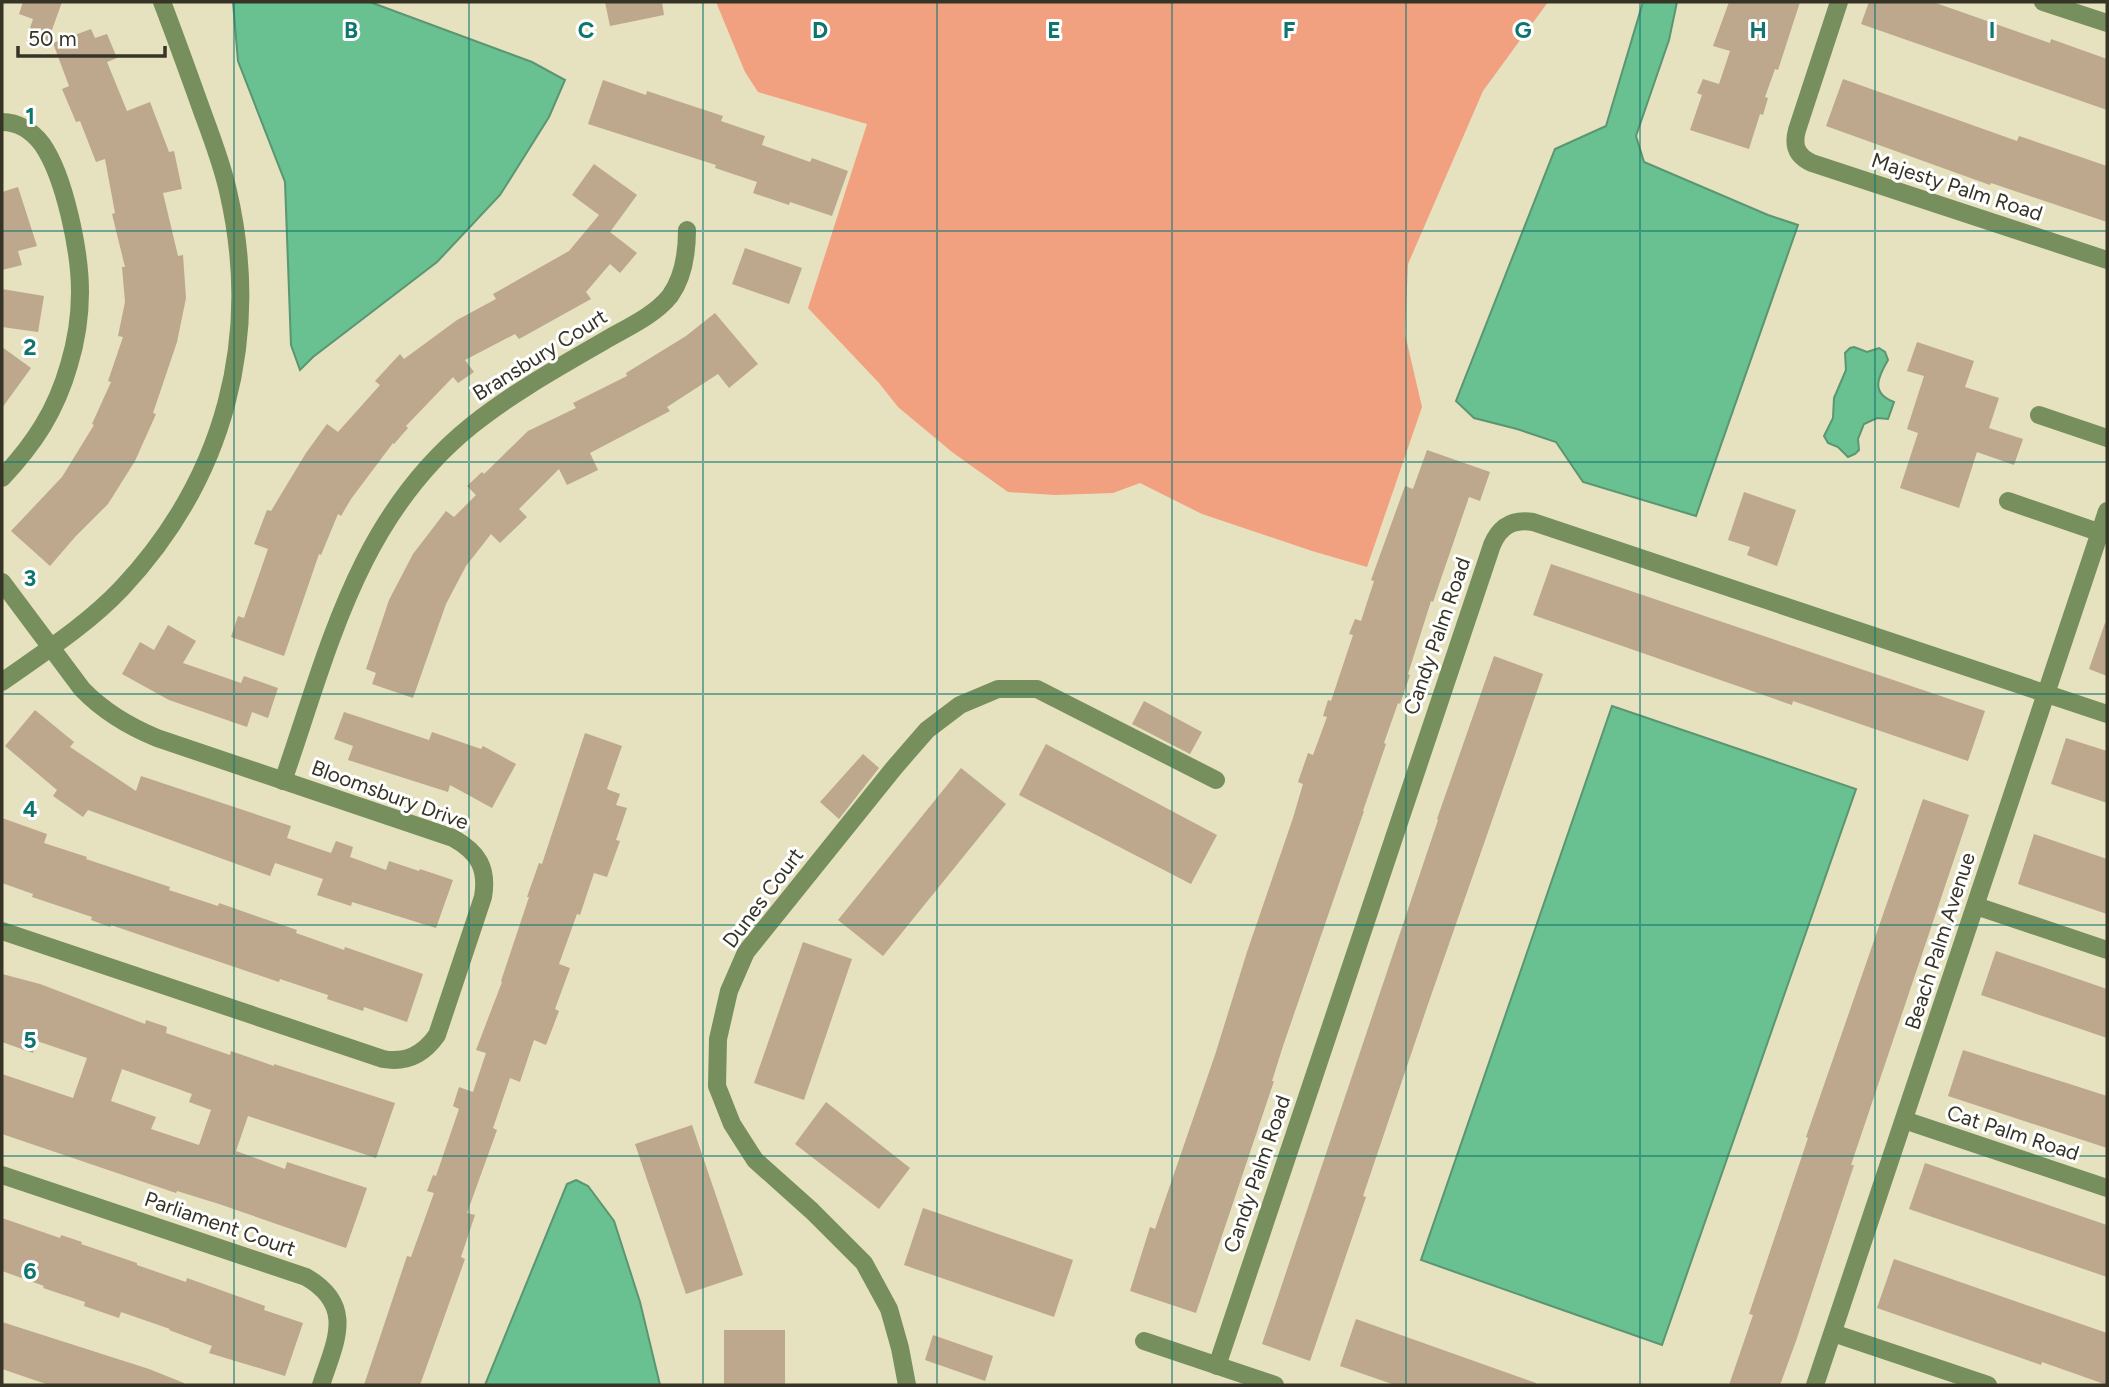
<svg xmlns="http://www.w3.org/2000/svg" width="2109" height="1387" font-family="Figtree,sans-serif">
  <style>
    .green { fill: #f2a180 }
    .water { fill: #69c091; stroke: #5a9671; stroke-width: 2 }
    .building { fill: #bda78d; fill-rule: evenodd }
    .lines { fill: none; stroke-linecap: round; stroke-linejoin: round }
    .minor { stroke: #768f5d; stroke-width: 18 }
    .grid { fill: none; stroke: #0f766e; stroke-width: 2; stroke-opacity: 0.55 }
    .labels { text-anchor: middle; stroke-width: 6; stroke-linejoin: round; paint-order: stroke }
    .street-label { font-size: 21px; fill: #363426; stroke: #fff }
    .grid-label { font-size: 23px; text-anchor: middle; font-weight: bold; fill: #0f766e; stroke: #fff; stroke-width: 6; stroke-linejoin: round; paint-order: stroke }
  </style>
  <rect width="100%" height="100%" fill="#e6e1bf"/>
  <!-- green -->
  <path class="green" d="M716,2h832l-65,89 -75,173 -3,70 17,73 -55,160 -55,-16 -110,-37 -62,-31 -27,10 -58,2 -47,-3 -56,-40 -54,-45 -19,-24 -71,-75 59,-184 -109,-32 -13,-20z"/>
  <!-- water -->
  <g class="water">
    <path d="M233,2h137l162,60 33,18 -16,37 -49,78 -63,67 -124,95 -13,13 -9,-25 -6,-163 -47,-121z"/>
    <path d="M1643,2h34l-8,38 -33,96 8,26 124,53 30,10 -102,291 -113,-34 -27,-40 -39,-13 -43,-11 -18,-17 99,-252 51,-23z"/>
    <path d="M1854,347l13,5 12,-4 6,4 3,8c-10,17 -18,33 6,42l-6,17 -11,-1 -13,6 -6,15 1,11 -4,4 -7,3 -10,-10 -10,-4 -4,-7 9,-18 1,-20 12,-28 -1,-17 5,-5z"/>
    <path d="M1612,706l244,83 -194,556 -241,-85z"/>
    <path d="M576,1180l12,6 26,35 26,81 20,83h-175l82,-201z"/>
  </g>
  <!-- building -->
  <g class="building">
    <path d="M23,2h39l-14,39 -20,-7 5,-15 -14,-5z"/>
    <path d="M605,2h57l2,13 -54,11z"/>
    <path d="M1729,2h71l-22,68 -3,-1 -10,28 3,1 -5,17 -3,-1 -11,35 -59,-19 12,-35 -5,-2 6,-14 16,5 11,-33 -17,-5z"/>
    <path d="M1869,2h64l117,41 1,-4 56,20v51l-246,-86z"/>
    <path d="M91,29l4,9 12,-4 10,24 -10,4 20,49 23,-9 19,50 5,-1 8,38 -19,4 15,63 5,-1 3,43 -9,44 -24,71 3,1 -21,47 -27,43 -33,33 -25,29 -39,-35 51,-54 32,-52 -2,-1 19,-42 -3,-1 15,-44 -5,-1 7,-34 -3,-35h3l-13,-53 3,-1 -10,-54 -9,3 -16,-41 -4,1 -14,-33 7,-3 -16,-43z"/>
    <path d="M1843,79l174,62 2,-5 88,30v56l-116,-39 -1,2 -164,-59z"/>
    <path d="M603,80l43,15 1,-4 76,25 -2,5 44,15 -3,9 48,17 2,-4 36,13 -16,45 -42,-14 -1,3 -36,-12 4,-11 -42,-14 1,-3 -128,-41z"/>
    <path d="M594,164l43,31 -27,37 27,21 -17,20 -10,-9 -24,28 5,7 -72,40 -4,-5 -50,26 9,12 -16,11 -5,-6 -47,49 2,2 -14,16 -1,-1 -42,56 -10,17 -3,-2 -17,41 -2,-1 -35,102 -53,-19 7,-21 6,2 24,-69 -14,-5 13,-34 4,1 35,-58 21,-29 11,8 42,-47 -5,-4 25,-27 4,5 53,-39 39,-21 -3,-5 76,-43 30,-36 -27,-20z"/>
    <path d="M18,187l19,59 -19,5 4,14 -20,5v-78z"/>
    <path d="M745,248l57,20 -13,36 -57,-20z"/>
    <path d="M2,289l42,7 -6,36 -36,-5z"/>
    <path d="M715,313l43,51 -29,24 -11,-14 -51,33 3,4 -80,42 8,17 -31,15 -8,-16 -40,40 8,8 -27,26 -9,-9 -25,32 -20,38 -33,94 -41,-14 4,-11 -10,-4 23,-69 24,-46 33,-43 8,6 22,-22 -9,-9 15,-14 2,2 44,-43 48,-23 -3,-5 54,-27 -1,-3 60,-37z"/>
    <path d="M1917,342l57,19 -9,26 34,11 -10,30 34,11 -9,26 -37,-13 -18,56 -59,-20 18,-55 -11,-4 17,-53 -17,-5z"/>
    <path d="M2,347l29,21 -29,40z"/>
    <path d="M1427,450l63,22 -10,29 -11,-4 -36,105 -2,-1 -23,73 2,1 -10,29 -2,-1 -14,40 2,1 -23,67h1l-81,235 -11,35h2l-78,232 -66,-22 20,-64 5,2 60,-174 32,-103 46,-134 10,-34 -5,-2 10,-29 5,2 14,-38 -4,-1 5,-16 3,1 22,-66 -4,-1 6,-15 6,2 13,-40 -3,-1 34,-94 8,3z"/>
    <path d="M1744,492l52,18 -19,56 -30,-11 3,-8 -22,-7z"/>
    <path d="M1551,564l434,147 -17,50 -175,-60 -1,4 -259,-90z"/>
    <path d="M2105,623l2,1v52l-18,-7z"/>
    <path d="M168,625l28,16 -13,22 58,20 3,-7 34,12 -10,30 -16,-6 -5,15 -78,-27 -47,-26 18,-32 14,8z"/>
    <path d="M1494,656l49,18 -117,336 -63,186 3,1 -56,164 -48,-17 176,-524 -1,-1z"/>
    <path d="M1144,701l58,31 -12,22 -58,-30z"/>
    <path d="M35,710l39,32 -4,5 66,44 5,-15 150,50 -4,12 44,15 5,-12 17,6 -3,10 36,13 3,-9 30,10 1,-2 33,11 -17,48 -84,-26 -1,4 -34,-11 6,-16 -48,-16 -5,13 -182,-66 -5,7 -30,-21 4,-6 -52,-44z"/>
    <path d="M344,712l85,28 3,-8 49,17 2,-3 33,18 -24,44 -42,-23 -2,7 -100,-32 5,-14 -19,-7z"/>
    <path d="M585,733l37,13 -15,43 13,5 -4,11 11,3 -11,32 4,1 -13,36 -13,-4 -14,42 -3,-1 -18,50 11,4 -15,41 4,2 -13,34 -12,-5 -14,42 -10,-4 -17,50 4,2 -30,83 8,2 -14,42 4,2 -45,126h-56l43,-129 4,1 23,-64 -7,-2 6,-16 3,1 23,-67 -6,-3 6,-19 14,5 13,-39 -10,-3 26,-68 -1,-1 28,-84h-2l12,-34 3,1z"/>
    <path d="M2066,738l41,13v52l-56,-19z"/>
    <path d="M1046,744l171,91 -26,49 -172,-89z"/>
    <path d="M863,754l16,14 -40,51 -19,-17z"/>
    <path d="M961,768l45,36 -123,152 -45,-36z"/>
    <path d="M1923,799l46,16 -118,350h3l-58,176 -16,44h-51l24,-70 -4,-1 59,-176 -2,-1z"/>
    <path d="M2,818l45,16 -3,9 43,14 -1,2 84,28 -1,3 49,16 1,-3 37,13 41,14 -1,3 48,17 1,-3 78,27 -16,48 -43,-15 -1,4 -36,-12 1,-4 -48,-16 -1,3 -127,-43 -41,-14 -1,2 -19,-7 1,-3 -60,-20 1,-3 -31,-11z"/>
    <path d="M2034,834l73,25v55l-89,-30z"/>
    <path d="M803,942l49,17 -48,141 -50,-17z"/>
    <path d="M1996,951l111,38v49l-126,-43z"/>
    <path d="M2,974l38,10 105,40 1,-4 21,7 -1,6 64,22 1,-4 43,15v-2l121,39 -19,55 -128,-42 -12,35 49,18 2,-7 80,26 -21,60 -127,-44 -42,-13 -1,2 -174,-59v-60l71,24 14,-40 -50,-17 -4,12 -31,-11zM122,1069l70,25 -3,8 22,8 -12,35 -48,-16 5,-12 -45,-16z"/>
    <path d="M1963,1050l144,46v52l-159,-52z"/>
    <path d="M826,1102l84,66 -31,41 -84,-65z"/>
    <path d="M692,1125l51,150 -57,19 -51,-150z"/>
    <path d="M1925,1163l182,62v52l-198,-68z"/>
    <path d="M923,1208l150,52 -19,57 -150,-52z"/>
    <path d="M2,1218l58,20 1,-3 21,7 -1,2 56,19v2l49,17 1,-4 78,28 -1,4 39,13 -18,53 -76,-23 3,-7 -43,-16 1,-1 -49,-17 -2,6 -35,-12 1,-4 -42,-14 1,-2 -42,-15z"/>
    <path d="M1894,1259l213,74v52l-65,-23 -1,3 -164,-57z"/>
    <path d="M1356,1319l180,64v2h-141l-55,-19z"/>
    <path d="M2,1322l147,47 35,14v2h-135l-47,-16z"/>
    <rect x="724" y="1330" width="61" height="55"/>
    <path d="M933,1335l60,21 -8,25 -60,-21z"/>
  </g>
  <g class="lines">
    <!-- minor -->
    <g class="minor">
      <path d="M1839,2l-42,128c-4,15 -1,26 15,33l295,97"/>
      <path d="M2043,2l64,21"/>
      <path d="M2,122c16,0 30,9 40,22 23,33 38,108 38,148 0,24 -4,50 -11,73 -13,46 -35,79 -67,113"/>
      <path d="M2039,415l68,23"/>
      <path d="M2008,501l99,34"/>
      <path d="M2,582l80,107c22,23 46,37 75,49l296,100c25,14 35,30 30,59l-46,138c-14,20 -31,28 -54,24l-381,-128"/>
      <path d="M2,682c41,-29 85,-57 120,-94 103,-110 140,-250 106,-397 -6,-27 -16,-53 -26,-80 -13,-36 -26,-73 -40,-109"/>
      <path d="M283,781c46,-132 74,-263 188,-355 41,-33 88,-59 133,-85 22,-13 50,-25 66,-45 13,-18 17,-44 17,-66"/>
      <path d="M1976,906l131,44"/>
      <path d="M1904,1120l203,68"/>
      <path d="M2,1175l304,102c50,29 29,65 15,108"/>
      <path d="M1833,1333l155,52"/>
      <path d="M1144,1341l131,44"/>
      <path d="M1217,1366l275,-821c8,-19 21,-26 41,-23l574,192"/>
      <path d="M907,1385l-7,-37 -11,-39 -25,-46 -52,-52 -57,-51 -23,-36 -15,-38 1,-47 11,-48 17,-39 148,-184 33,-38 33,-25 38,-16h39l179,91"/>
      <path d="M1815,1385l292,-874"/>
    </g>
  </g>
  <!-- grid -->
  <path class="grid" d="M234,2v1383M469,2v1383M703,2v1383M937,2v1383M1172,2v1383M1406,2v1383M1640,2v1383M1875,2v1383M2,231h2105M2,462h2105M2,694h2105M2,925h2105M2,1156h2105"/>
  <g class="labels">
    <!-- street labels -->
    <g class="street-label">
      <text transform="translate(1957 187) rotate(18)" y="7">Majesty Palm Road</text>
      <text transform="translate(540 355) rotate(-32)" y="7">Bransbury Court</text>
      <text transform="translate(1437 636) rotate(-71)" y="7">Candy Palm Road</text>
      <text transform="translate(390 795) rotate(20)" y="7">Bloomsbury Drive</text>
      <text transform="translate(763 898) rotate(-53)" y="7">Dunes Court</text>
      <text transform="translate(1940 941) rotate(-72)" y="7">Beach Palm Avenue</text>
      <text transform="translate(2013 1133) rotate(18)" y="7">Cat Palm Road</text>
      <text transform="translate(1257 1174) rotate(-71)" y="7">Candy Palm Road</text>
      <text transform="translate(220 1224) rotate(19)" y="7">Parliament Court</text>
    </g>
  </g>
  <g class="grid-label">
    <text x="351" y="38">B</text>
    <text x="586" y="38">C</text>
    <text x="820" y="38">D</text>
    <text x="1054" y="38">E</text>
    <text x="1289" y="38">F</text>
    <text x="1523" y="38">G</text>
    <text x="1758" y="38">H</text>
    <text x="1992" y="38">I</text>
    <text x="30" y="124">1</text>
    <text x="30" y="355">2</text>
    <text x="30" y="586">3</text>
    <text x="30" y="817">4</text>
    <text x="30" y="1048">5</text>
    <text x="30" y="1279">6</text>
  </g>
  <!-- border -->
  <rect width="2109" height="1387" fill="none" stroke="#363426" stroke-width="7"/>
  <!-- scale -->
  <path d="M18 46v10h147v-10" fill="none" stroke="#363426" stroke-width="3.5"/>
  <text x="28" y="46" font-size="21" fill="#363426" stroke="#ffffff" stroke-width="5" paint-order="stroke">50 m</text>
</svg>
